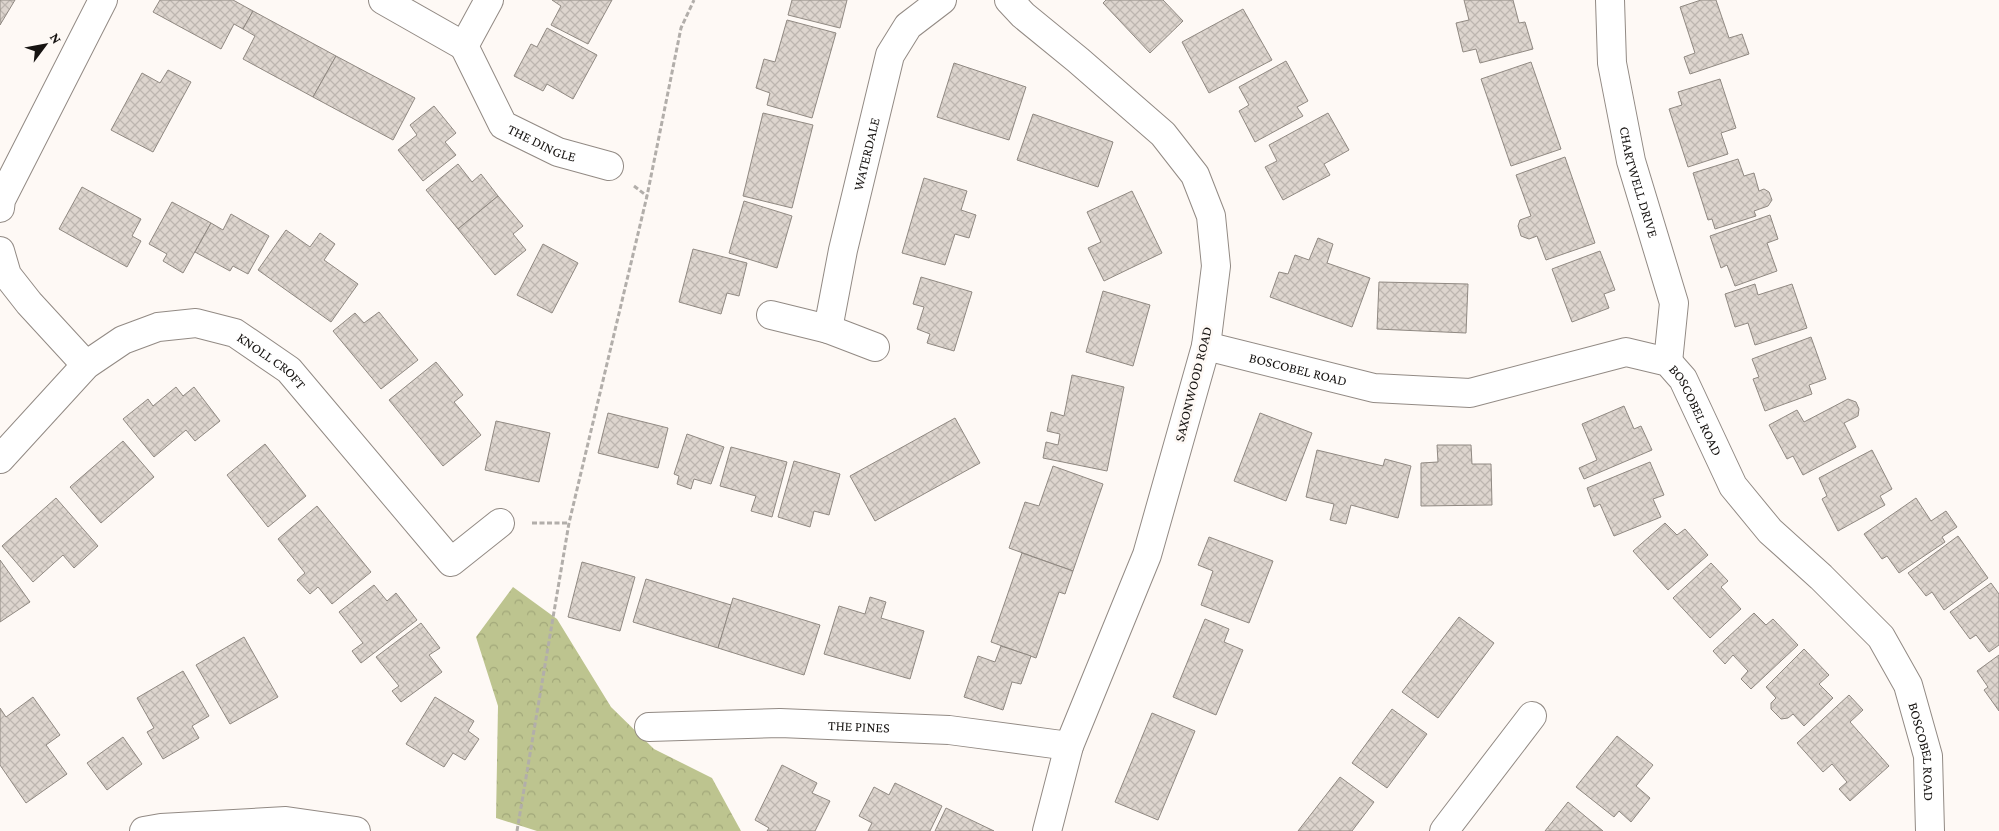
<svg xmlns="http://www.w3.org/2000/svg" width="1999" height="831" font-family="'Crimson Pro',serif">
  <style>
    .forest { fill: url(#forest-crowns) }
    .building { fill: url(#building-cross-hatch); stroke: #908982 }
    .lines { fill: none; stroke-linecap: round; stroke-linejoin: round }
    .minor-casing { stroke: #928a84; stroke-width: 30 }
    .path { stroke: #b2aeaa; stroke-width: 3; stroke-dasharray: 5 2.5; stroke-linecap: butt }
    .minor { stroke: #fff; stroke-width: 28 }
    .labels { text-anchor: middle; stroke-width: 5; stroke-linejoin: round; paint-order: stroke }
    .street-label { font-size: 14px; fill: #171412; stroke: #fef9f5 }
  </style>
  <defs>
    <pattern id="forest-crowns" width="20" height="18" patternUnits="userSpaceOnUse" patternTransform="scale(1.25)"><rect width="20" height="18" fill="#bdc48f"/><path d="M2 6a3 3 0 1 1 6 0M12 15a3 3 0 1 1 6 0" fill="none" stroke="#a2a87a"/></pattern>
    <pattern id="building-cross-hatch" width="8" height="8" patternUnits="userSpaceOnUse" patternTransform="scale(1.25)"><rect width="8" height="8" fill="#ddd5ce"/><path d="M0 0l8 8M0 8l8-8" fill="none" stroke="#bdb6b0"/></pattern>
  </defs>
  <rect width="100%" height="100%" fill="#fef9f5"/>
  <!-- forest -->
  <path class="forest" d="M513,587l44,32 54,88 43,42 58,29 29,53h-204l-41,-13 2,-112 -22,-69z"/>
  <!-- building -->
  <g class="building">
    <path d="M0,0h15l-15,25z"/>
    <path d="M160,0h73l20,11 -10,18 -9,-5 -13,25 -68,-37z"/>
    <path d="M612,0l-24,44 -37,-19 10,-19 -9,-6z"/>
    <path d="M792,0h55l-7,28 -52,-13z"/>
    <path d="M1106,0h57l20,21 -33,32 -47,-50z"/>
    <path d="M1464,0h49l6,23 6,-1 8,27 -53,14 -4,-14 -13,3 -7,-29 13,-3z"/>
    <path d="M1701,0h15l13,38 13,-4 7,20 -59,20 -6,-17 11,-4 -15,-46z"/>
    <path d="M1243,9l29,51 -63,33 -27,-51z"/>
    <path d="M253,11l83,45 -23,41 -70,-38 12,-23 -12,-7z"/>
    <path d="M787,20l49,13 -24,85 -45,-13 3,-12 -14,-5 8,-29 11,3z"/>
    <path d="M547,28l50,27 -24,44 -26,-15 -4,7 -29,-15 17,-32 6,3z"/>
    <path d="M336,56l79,42 -22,42 -80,-43z"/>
    <path d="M1286,61l22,40 -11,6 6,9 -48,26 -16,-31 10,-6 -10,-18z"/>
    <path d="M1531,62l30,87 -50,17 -30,-87z"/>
    <path d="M954,63l72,24 -17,53 -72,-23z"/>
    <path d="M168,70l23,12 -38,70 -42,-22 31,-57 18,10z"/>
    <path d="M1720,79l16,49 -15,5 7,21 -40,13 -19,-58 13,-4 -4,-13z"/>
    <path d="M434,106l22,27 -11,9 11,13 -33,26 -25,-31 19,-15 -7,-10z"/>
    <path d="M763,113l50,12 -21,83 -49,-12z"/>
    <path d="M1328,113l21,37 -25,14 6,11 -47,25 -18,-33 12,-6 -8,-16z"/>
    <path d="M1033,114l80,28 -15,45 -81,-27z"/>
    <path d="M1565,157l30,86 -49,17 -9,-24 -8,3 -8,-3 -3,-10 2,-6 11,-4 -15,-41z"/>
    <path d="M1738,159l6,17 10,-3 5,18 5,-2 5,3 3,8 -4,6 -14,5 2,5 -41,13 -3,-10 -4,1 -15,-47z"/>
    <path d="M458,164l14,18 9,-8 17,22 -40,33 -32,-39z"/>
    <path d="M924,178l43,13 -6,19 15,5 -7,23 -14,-4 -10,31 -43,-12z"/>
    <path d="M82,187l59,32 -9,17 9,5 -14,26 -68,-38z"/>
    <path d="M1132,191l30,62 -58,28 -16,-33 13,-6 -14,-30z"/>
    <path d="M498,196l25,30 -10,8 13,16 -31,25 -37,-46z"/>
    <path d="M744,201l48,15 -15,52 -48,-15z"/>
    <path d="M172,202l39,21 -28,50 -20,-12 4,-7 -18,-10z"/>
    <path d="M231,214l38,22 -21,38 -15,-8 -3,5 -35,-19 16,-29 12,7z"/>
    <path d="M1770,215l8,24 -11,4 10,28 -42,15 -8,-21 -6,3 -11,-32z"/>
    <path d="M286,230l24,17 10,-14 15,11 -11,16 34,24 -27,38 -73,-52z"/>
    <path d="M1318,238l15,6 -6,19 43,15 -18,49 -82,-30 9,-25 9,2 7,-19 14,5z"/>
    <path d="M543,244l35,19 -26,50 -35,-18z"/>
    <path d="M693,249l54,14 -8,33 -12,-3 -6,21 -42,-12z"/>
    <path d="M1600,251l15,39 -11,4 5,14 -37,14 -20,-53z"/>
    <path d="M921,277l51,15 -18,59 -27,-8 3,-9 -13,-5 7,-22 -11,-3z"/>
    <path d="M1379,282l89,2 -2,49 -89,-4z"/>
    <path d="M1755,284l3,11 34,-11 15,44 -52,17 -7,-22 -13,4 -10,-33z"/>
    <path d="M1103,291l47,14 -17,61 -47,-14z"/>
    <path d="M379,312l39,48 -37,29 -48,-58 22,-18 9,10z"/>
    <path d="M1811,337l15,42 -17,6 3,9 -47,17 -12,-32 6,-2 -7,-18z"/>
    <path d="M436,362l27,33 -9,7 27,33 -38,31 -54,-66z"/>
    <path d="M1072,375l52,12 -17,84 -64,-13 3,-16 12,3 2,-11 -13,-3 4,-19 13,4z"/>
    <path d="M176,387l7,9 11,-9 26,34 -25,20 -9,-11 -32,27 -31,-38 25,-20 5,7z"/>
    <path d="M1848,399l8,3 3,7 -1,7 -14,7 12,24 -53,28 -10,-19 -6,3 -18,-34 28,-15 7,12z"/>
    <path d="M1624,406l10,23 7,-3 11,24 -68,29 -5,-11 18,-8 -15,-36z"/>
    <path d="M608,413l60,15 -10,40 -60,-15z"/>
    <path d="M1260,413l52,20 -26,68 -52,-20z"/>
    <path d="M955,418l25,45 -105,58 -25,-45z"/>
    <path d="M496,421l54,12 -11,49 -54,-12z"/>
    <path d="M687,434l37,13 -13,37 -17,-5 -3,10 -14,-5 2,-8 -5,-2z"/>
    <path d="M123,441l31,36 -53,46 -31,-36z"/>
    <path d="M265,444l41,52 -38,31 -41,-52z"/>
    <path d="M1437,445h34l1,19h19l1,41 -71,1v-43l17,-1z"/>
    <path d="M731,447l56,15 -15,55 -21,-6 5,-15 -36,-10z"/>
    <path d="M1317,450l66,16 2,-7 26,7 -13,52 -47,-13 -5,19 -16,-4 4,-16 -28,-7z"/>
    <path d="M1872,450l20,39 -12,7 5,9 -47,26 -16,-32 5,-3 -8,-18z"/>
    <path d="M794,461l46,13 -11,41 -15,-4 -4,16 -32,-10z"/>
    <path d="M1650,462l14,33 -11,4 8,18 -47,19 -14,-32 -6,3 -7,-19z"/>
    <path d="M1053,466l50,18 -30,87 -64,-23 16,-46 14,4z"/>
    <path d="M56,498l42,48 -24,22 -11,-13 -30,27 -31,-36z"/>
    <path d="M1916,498l15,23 15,-10 11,16 -15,10 3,5 -46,31 -12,-17 -5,3 -18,-25z"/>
    <path d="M317,506l54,66 -39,32 -14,-17 -8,7 -13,-14 8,-7 -27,-34z"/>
    <path d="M1665,523l12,12 8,-6 23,26 -40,35 -35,-39z"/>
    <path d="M1958,536l30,42 -44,32 -12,-18 -6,4 -18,-23z"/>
    <path d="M1209,537l64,24 -24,62 -48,-18 12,-34 -15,-6z"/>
    <path d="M1022,553l51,18 -8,23 -6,-2 -23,66 -45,-16z"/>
    <path d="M0,560l30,42 -30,20z"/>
    <path d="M582,562l53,15 -15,54 -52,-14z"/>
    <path d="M1711,563l17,18 -7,6 20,22 -31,29 -37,-40z"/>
    <path d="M646,579l85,26 -13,43 -85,-26z"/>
    <path d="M1991,583l8,11v51l-10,7 -13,-17 -6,4 -20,-27z"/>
    <path d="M374,585l13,16 9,-8 21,27 -56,43 -9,-12 11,-8 -24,-31z"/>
    <path d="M870,597l16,5 -5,16 43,13 -14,48 -86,-25 15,-48 26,8z"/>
    <path d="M733,598l87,27 -16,50 -86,-27z"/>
    <path d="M1754,613l12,12 7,-6 25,26 -47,44 -10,-10 7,-8 -15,-16 -8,9 -12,-13z"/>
    <path d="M1459,617l35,26 -56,75 -36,-26z"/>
    <path d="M1205,619l24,10 -5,13 19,8 -27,65 -43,-18z"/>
    <path d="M421,623l19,25 -11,7 13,17 -41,30 -9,-11 7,-5 -23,-29z"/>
    <path d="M244,637l34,60 -48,27 -34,-59z"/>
    <path d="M1001,646l30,10 -10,28 -9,-2 -9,28 -39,-13 14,-41 17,6z"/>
    <path d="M1804,649l25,26 -10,9 14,14 -29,28 -11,-12 -5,4 -7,1 -10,-10v-6l5,-5 -10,-11z"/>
    <path d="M1999,655v56l-15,-21 4,-3 -11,-16z"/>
    <path d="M183,671l26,45 -17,10 7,12 -36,21 -16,-27 7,-4 -17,-30z"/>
    <path d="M1849,695l14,15 -13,12 39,44 -39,35 -11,-12 8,-7 -15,-18 -9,8 -26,-29z"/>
    <path d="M33,697l27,38 -14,10 21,29 -41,29 -26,-38v-57l6,9z"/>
    <path d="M435,697l39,24 -6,10 11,8 -14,21 -12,-7 -9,14 -38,-23z"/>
    <path d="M1392,709l35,25 -40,54 -35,-25z"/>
    <path d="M1152,713l43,18 -37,89 -43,-18z"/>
    <path d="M1617,736l36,29 -17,21 14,12 -19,24 -12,-11 -5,6 -38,-30z"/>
    <path d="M123,737l19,27 -35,26 -20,-27z"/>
    <path d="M782,765l35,18 -5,10 18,8 -15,30h-48l2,-3 -14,-8z"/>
    <path d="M1340,777l34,25 -22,29h-54z"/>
    <path d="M895,783l47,23 -12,25h-62l4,-8 -13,-7 15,-29 15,8z"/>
    <path d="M1568,802l35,29h-58z"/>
    <path d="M946,808l48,23h-59z"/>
  </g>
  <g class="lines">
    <!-- minor casing -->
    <g class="minor-casing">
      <g id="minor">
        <path d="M383,0l81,46 25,-46"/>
        <path d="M1009,0l14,15 55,45 85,74 32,41 16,41 5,50 -10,80 -59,209 -78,191 -22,85"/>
        <path id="s1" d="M1610,0l2,63 19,98 43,142 -6,59"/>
        <path id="s2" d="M464,46l39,79 55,27 51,14"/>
        <path d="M0,208l1,-8 102,-200"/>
        <path d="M0,251l7,24 22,28 57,62"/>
        <path d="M771,315l57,14 47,18"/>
        <path id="s3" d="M828,329l15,-79 47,-195 18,-29 34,-26"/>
        <path id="s4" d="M1206,346l168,42 96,5 156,-41 42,10 15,17 50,107 37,45 51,46 60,60 27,48 20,71 2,75"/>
        <path id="s5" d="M0,459l86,-94 37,-25 35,-13 38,-4 39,10 54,37 162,192 49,-39"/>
        <path id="s6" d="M649,727l131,-4 169,7 120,16"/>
        <path d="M144,831l17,-3 125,-7 70,10"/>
        <path d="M1444,831l88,-115"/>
      </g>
    </g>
    <!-- path -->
    <g class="path">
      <path d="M634,186l13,10"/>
      <path d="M532,523h37"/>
      <path d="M517,831l52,-308 78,-327 34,-168 13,-28"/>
    </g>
    <!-- minor -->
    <use href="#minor" class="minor"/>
  </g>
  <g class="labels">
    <!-- street labels -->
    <g class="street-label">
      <text dy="5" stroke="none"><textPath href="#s2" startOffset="131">THE DINGLE</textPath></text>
      <text dy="5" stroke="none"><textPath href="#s3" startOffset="179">WATERDALE</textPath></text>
      <text dy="5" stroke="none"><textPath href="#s1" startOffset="185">CHARTWELL DRIVE</textPath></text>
      <text dy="5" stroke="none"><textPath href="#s5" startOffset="334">KNOLL CROFT</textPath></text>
      <text dy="5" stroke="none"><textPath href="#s4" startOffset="95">BOSCOBEL ROAD</textPath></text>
      <text transform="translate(1193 384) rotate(-76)" y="5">SAXONWOOD ROAD</text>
      <text dy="5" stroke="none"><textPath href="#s4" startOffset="530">BOSCOBEL ROAD</textPath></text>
      <text dy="5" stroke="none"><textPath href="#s6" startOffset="210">THE PINES</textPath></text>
      <text dy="5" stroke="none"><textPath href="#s4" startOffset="950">BOSCOBEL ROAD</textPath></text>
    </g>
  </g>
  <!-- north arrow -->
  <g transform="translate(45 45) rotate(58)" stroke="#fef9f5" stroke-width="4" paint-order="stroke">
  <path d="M0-4L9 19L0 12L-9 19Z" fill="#171412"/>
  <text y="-8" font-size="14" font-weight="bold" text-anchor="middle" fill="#171412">N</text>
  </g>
</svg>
